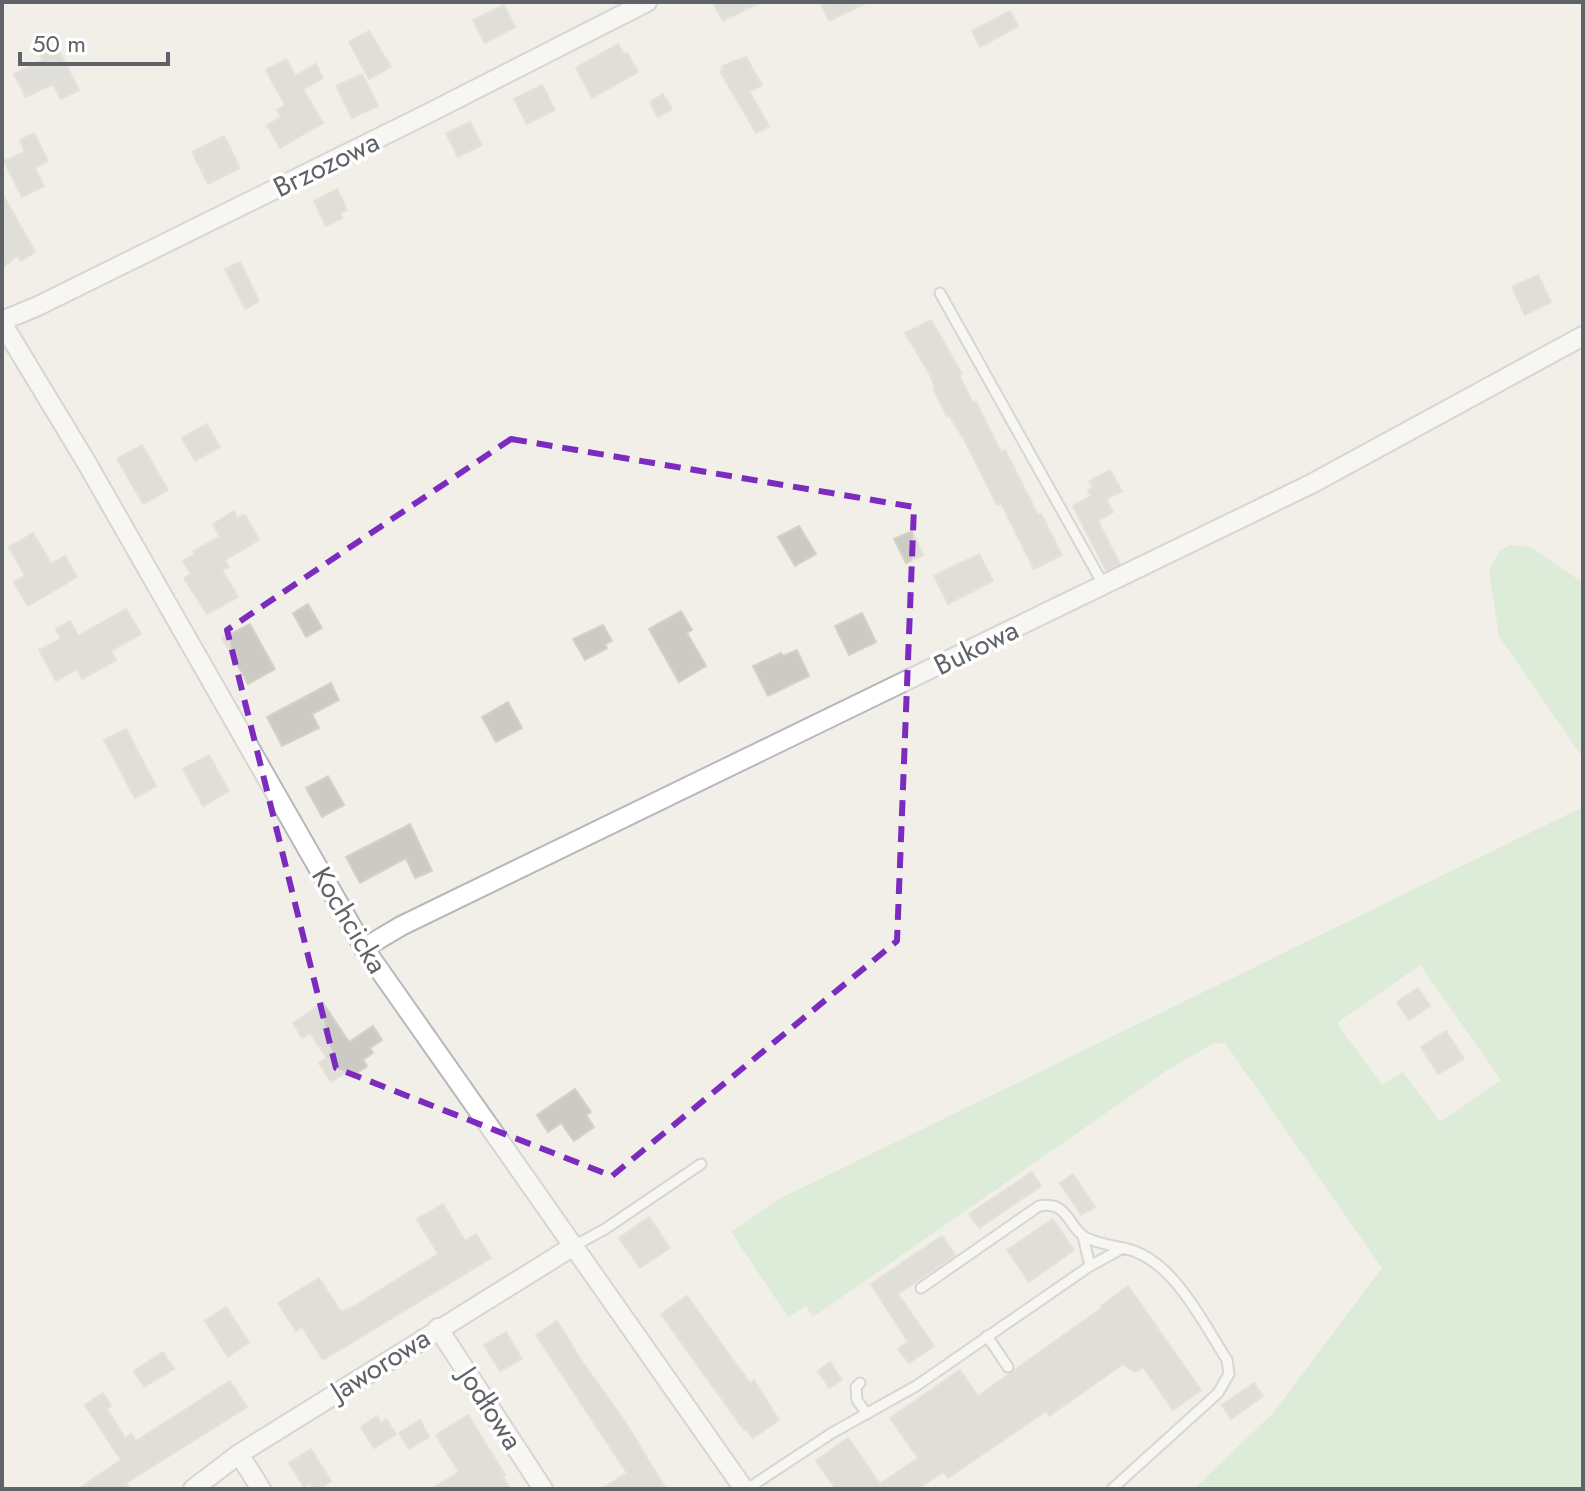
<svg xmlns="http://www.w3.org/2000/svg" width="1585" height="1491" font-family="Jost,sans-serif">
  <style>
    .green { fill: #c5e8c5; fill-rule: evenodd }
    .building { fill: #cccac5; stroke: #d6d1c6; stroke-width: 2 }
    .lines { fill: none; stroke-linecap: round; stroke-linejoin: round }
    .service-casing { stroke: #b5b8bc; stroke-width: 13 }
    .minor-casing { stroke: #b5b8bc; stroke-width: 22 }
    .service { stroke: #fff; stroke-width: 9 }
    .minor { stroke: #fff; stroke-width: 18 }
    .marked { fill: none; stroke: #7b2cbf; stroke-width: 6; stroke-dasharray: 16 10; stroke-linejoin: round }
    .labels { text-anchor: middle; stroke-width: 7; stroke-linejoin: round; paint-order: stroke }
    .street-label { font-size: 28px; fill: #5f6368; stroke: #fff }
  </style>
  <rect width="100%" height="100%" fill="#f1efe8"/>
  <!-- green -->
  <g class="green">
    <path d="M1511,545l20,2 52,36v175l-84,-122 -10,-65 11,-21z"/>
    <path d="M1583,807v682h-389l79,-76 109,-145 -157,-225 -13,1 -46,27 -353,246 -7,-11 -18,11 -57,-85 48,-33zM1420,965l81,115 -61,42 -37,-50 -21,13 -45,-62z"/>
  </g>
  <!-- building -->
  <g class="building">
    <path d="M713,2h48l-38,19z"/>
    <path d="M831,2h37l-39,19 -7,-15z"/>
    <path d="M504,5l11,22 -30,16 -12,-23z"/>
    <path d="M1010,11l8,15 -38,21 -8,-16z"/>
    <path d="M369,31l22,36 -22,12 -20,-37z"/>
    <path d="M618,44l6,11 3,-2 11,19 -46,26 -16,-30z"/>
    <path d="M57,47l22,43 -18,9 -8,-15 -27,13 -12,-23 29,-14 -3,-5z"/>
    <path d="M746,57l16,28 -13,7 20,34 -13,7 -36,-62 3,-1 -1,-4z"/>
    <path d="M286,59l9,17 21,-12 7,14 -20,11 20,34 -43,25 -13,-23 14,-8 -4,-7 8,-5 -19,-35z"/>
    <path d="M362,74l16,32 -26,12 -16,-32z"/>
    <path d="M542,85l13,25 -28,14 -13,-25z"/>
    <path d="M663,94l9,15 -14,8 -8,-15z"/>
    <path d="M470,122l12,23 -24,12 -12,-24z"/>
    <path d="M34,133l14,28 -13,7 9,18 -22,11 -18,-36 21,-9 -5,-12z"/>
    <path d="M224,136l16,32 -32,16 -16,-32z"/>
    <path d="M337,189l10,21 -7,3 2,5 -16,8 -12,-25z"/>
    <path d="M2,193l33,59 -14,9 -4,-5 -15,12z"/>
    <path d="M240,262l19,39 -14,8 -20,-40z"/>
    <path d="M1538,275l13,27 -26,13 -13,-28z"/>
    <path d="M931,320l31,54 -3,1 14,28 3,-1 25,50 4,-2 33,65 3,-1 21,41 -28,14 -33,-66 -4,2 -32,-64 -16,-26 -2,1 -14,-28 2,-1 -6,-14 -24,-40z"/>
    <path d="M207,424l13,23 -25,14 -13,-23z"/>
    <path d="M142,445l26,45 -25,14 -26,-45z"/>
    <path d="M1110,470l12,21 -16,8 7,13 -15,9 22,43 -14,6 -33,-64 18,-10 -3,-6 5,-3 -4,-6z"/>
    <path d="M234,511l3,7 8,-3 14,25 -34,20 4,7 -7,3 16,27 -31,17 -23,-36 7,-4 -8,-13 12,-7 -2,-3 27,-14 -7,-13z"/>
    <path d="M799,526l17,28 -21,12 -17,-29z"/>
    <path d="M912,531l11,24 -17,8 -12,-24z"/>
    <path d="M33,533l18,31 14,-8 12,21 -49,29 -14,-24 11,-6 -16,-29z"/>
    <path d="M979,554l14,27 -45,23 -14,-28z"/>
    <path d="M308,604l14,24 -16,9 -13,-24z"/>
    <path d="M126,609l15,25 -30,17 5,9 -34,19 -5,-10 -21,12 -17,-31 22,-11 -5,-10 14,-8 8,15z"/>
    <path d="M681,611l11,19 -5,3 19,33 -27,16 -30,-53z"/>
    <path d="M862,613l14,29 -27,13 -14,-29z"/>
    <path d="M250,624l25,45 -27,15 -26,-46z"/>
    <path d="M603,625l9,16 -7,3 2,4 -22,12 -12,-21z"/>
    <path d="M797,650l12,26 -41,20 -15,-30 28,-13 2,3z"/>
    <path d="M331,683l8,17 -27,14 7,14 -37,18 -15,-29z"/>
    <path d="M508,702l14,26 -26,14 -14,-25z"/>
    <path d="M126,729l30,57 -21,12 -31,-58z"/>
    <path d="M209,755l20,36 -26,15 -20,-37z"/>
    <path d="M328,776l16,29 -22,12 -16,-29z"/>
    <path d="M410,824l22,47 -17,7 -9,-20 -46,25 -14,-26z"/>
    <path d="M1418,988l12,18 -21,14 -12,-18z"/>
    <path d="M323,1003l26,39 24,-16 9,14 -12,8 3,5 -10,7 4,6 -14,10 -4,-6 -18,12 -12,-19 8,-5 -17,-25 -8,5 -9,-15z"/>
    <path d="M1446,1031l18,28 -26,15 -17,-27z"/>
    <path d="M575,1089l16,23 -5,3 8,12 -20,14 -13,-18 -13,9 -11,-17z"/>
    <path d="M1032,1172l9,14 -62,42 -10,-14z"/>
    <path d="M1073,1174l22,33 -14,8 -21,-32z"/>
    <path d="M443,1204l22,37 11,-7 15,24 -168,102 -21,-33 -6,4 -18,-28 41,-25 22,34 12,-5 85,-53 -21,-35z"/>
    <path d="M649,1217l21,31 -30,20 -21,-30z"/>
    <path d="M1053,1219l21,31 -45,32 -22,-32z"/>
    <path d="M942,1236l13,19 -57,39 36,52 -25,17 -11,-14 10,-7 -37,-58z"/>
    <path d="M1128,1286l73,104 -28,20 -30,-43 -8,5 -12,-8 -74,52 -3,-5 -98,67 -5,-6 -25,17h-82l-20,-28 32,-23 32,46 38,-26 -28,-40 70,-48 18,26 124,-88 -1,-2z"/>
    <path d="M687,1296l63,87 4,-3 25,40 -26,18 -7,-9 -2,1 -83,-116z"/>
    <path d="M226,1307l23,35 -21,15 -23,-36z"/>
    <path d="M557,1321l24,39 41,57 44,72h-65l26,-16 -91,-138z"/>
    <path d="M506,1332l16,27 -22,12 -16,-26z"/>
    <path d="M163,1352l11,17 -30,18 -10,-16z"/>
    <path d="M830,1362l12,18 -13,8 -11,-17z"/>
    <path d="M230,1381l17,26 -121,76 4,6h-52l43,-29 -36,-55 18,-12 8,13 -4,3 18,29 6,-4 5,7z"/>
    <path d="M1254,1383l9,13 -32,23 -9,-14z"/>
    <path d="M468,1415l37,60 -3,1 8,13h-79l28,-17 -23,-37z"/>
    <path d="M377,1416l4,7 5,-4 10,15 -22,14 -13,-21z"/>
    <path d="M420,1420l9,17 -20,12 -10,-16z"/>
    <path d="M311,1449l20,32 -12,8h-5l-4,-6 -6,4 -15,-24z"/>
  </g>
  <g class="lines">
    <!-- service casing -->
    <g class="service-casing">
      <g id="service">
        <path d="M940,293l163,291"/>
        <path d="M1083,1236l7,30"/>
        <path d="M572,1247l33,-18 96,-65"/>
        <path d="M921,1288l118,-82c30,-5 28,20 46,31 10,6 26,8 38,11"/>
        <path d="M987,1336l21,31"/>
        <path d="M860,1383l-4,4 1,13 10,14"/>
        <path d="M747,1489l85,-56 84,-47 174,-120 33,-18c49,9 79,73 104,112l2,14 -11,19 -106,96"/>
      </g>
    </g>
    <!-- minor casing -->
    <g class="minor-casing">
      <g id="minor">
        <path d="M2,321l36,-15 387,-191 222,-113"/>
        <path d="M2,323l83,137 279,488 380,541"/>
        <path d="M364,948l37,-22 912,-443 270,-147"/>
        <path d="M438,1328l105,161"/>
        <path d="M239,1454l22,35"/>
        <path d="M193,1489l46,-35 333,-207"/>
      </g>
    </g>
    <!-- service -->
    <use href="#service" class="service"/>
    <!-- minor -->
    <use href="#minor" class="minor"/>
  </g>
  <!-- marked area -->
  <path d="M0 0H1585V1491H0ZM511,439l403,68 -17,434 -285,235 -276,-108 -109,-438z" fill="#f1efe8" fill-opacity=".55" fill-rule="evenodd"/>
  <path class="marked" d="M511,439l403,68 -17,434 -285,235 -276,-108 -109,-438z"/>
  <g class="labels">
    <!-- street labels -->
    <g class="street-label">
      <text transform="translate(326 164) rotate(-26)" y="10">Brzozowa</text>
      <text transform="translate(976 647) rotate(-26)" y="10">Bukowa</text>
      <text transform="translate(350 920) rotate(59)" y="10">Kochcicka</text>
      <text transform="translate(380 1364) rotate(-32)" y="10">Jaworowa</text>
      <text transform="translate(491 1408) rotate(57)" y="10">Jodłowa</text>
    </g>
  </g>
  <!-- border -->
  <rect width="1585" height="1491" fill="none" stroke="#5f6368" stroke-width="8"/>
  <!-- scale -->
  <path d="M20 52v12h148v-12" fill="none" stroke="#5f6368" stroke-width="4"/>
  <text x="32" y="52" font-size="24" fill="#5f6368" stroke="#ffffff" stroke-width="6" paint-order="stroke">50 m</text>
</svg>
